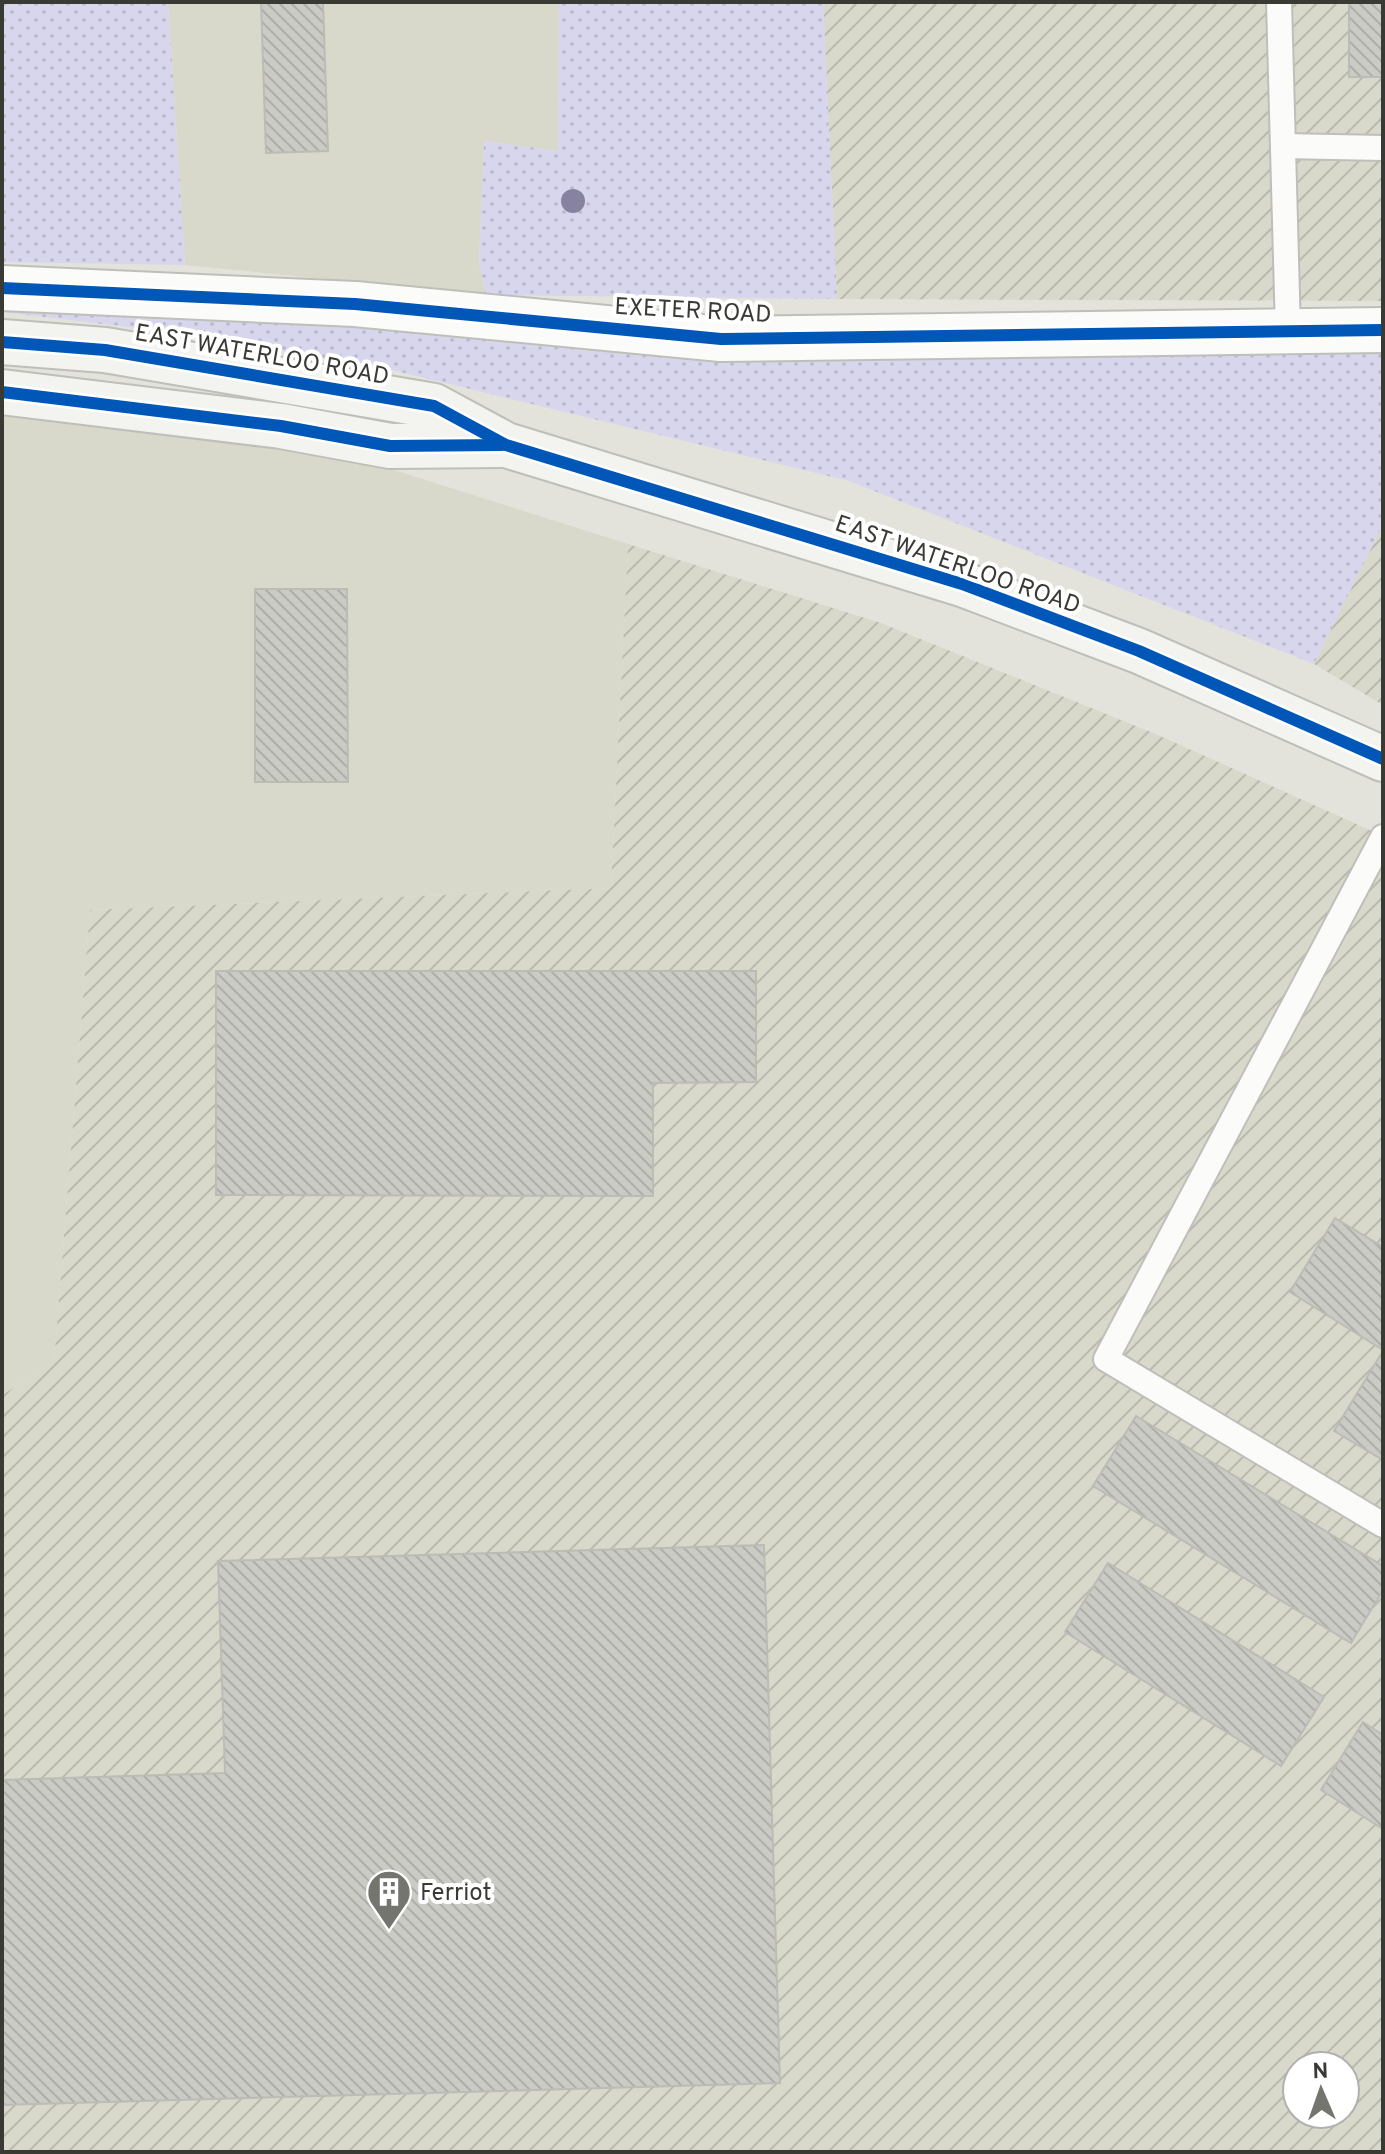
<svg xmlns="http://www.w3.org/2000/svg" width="1385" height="2154" font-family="Overpass,sans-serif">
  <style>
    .built { fill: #d8d8cb }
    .industrial { fill: url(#industrial-furrows); fill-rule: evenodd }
    .grass { fill: url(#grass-dots) }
    .building { fill: url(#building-back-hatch); stroke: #bcbcb7; stroke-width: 2 }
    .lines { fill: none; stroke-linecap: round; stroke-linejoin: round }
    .lane-casing { stroke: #bfbfba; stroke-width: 28 }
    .street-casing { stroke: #bfbfba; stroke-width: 48 }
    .secondary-casing { stroke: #bfbfba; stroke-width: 48 }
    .lane { stroke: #fbfbfa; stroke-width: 24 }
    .street { stroke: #fbfbfa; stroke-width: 44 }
    .secondary { stroke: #f3f3ef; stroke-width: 44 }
    .cycleway-casing { stroke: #fff; stroke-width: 17 }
    .cycleway { stroke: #0057b8; stroke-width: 12 }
    .tree { fill: #8882a1 }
    .labels { text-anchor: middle; stroke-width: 8; stroke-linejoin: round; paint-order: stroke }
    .street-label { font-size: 24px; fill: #3a3a35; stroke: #fff }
    .poi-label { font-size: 24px; fill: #3a3a35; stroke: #fff; text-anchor: start }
  </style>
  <defs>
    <pattern id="industrial-furrows" width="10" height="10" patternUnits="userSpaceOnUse" patternTransform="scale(2)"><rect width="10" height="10" fill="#d8d8cb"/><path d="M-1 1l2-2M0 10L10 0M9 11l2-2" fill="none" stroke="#babaaf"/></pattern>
    <pattern id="grass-dots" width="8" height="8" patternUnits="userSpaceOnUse" patternTransform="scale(2)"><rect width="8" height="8" fill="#d7d6ed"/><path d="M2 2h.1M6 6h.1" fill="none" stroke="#b9b8cc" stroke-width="1.8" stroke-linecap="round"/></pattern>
    <pattern id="building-back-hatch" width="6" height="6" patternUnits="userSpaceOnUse" patternTransform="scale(2)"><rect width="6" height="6" fill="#cbcbc5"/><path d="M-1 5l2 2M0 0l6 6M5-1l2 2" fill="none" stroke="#afafaa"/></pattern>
  </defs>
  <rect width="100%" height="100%" fill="#e3e3dc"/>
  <!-- built -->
  <g class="built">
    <path d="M168,2h391l-1,149 -74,-10 -5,123 7,31 -301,-30z"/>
    <path d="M2,410l210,24 182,36 234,74 -17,344 -521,22 -36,453 -52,32z"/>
  </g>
  <!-- industrial -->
  <g class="industrial">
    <path d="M823,2h560v299l-546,-2z"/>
    <path d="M1383,524v181l-69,-41z"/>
    <path d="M628,544l253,79 277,112 225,101v1316h-1381v-757l52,-32 36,-453 521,-22zM1297,2066h48v48h-48z"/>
  </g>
  <!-- grass -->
  <g class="grass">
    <path d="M2,2h166l17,263 -183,-3z"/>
    <path d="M559,2h264l14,297 -351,-4 -7,-31 5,-123 74,10z"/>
    <path d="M2,305l1381,40v179l-69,140 -465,-183 -461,-112 -218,-37 -168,-20z"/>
  </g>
  <!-- building -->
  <g class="building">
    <path d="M261,2h62l5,149 -62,2z"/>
    <rect x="1349" y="2" width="34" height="75"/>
    <path d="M255,589h92l1,193h-93z"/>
    <path d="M216,971h540v111l-103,1v113l-437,-1z"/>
    <path d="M1335,1218l48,29v103l-93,-58z"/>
    <path d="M1383,1351v109l-49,-29z"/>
    <path d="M1136,1416l247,150v24l-32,53 -258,-157z"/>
    <path d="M764,1545l16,538 -778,22v-325l223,-7 -7,-212z"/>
    <path d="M1108,1563l216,134 -43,69 -216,-134z"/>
    <path d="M1363,1722l20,13v94l-62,-39z"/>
  </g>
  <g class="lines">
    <!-- lane casing -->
    <g class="lane-casing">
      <g id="lane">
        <path d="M1279,2l9,330"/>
        <path d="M1283,146l100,2"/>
        <path d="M1383,837l-277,522 277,166"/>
      </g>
    </g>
    <!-- street casing -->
    <g class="street-casing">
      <path id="street" d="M2,288l353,16 366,35 662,-9"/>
    </g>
    <!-- secondary casing -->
    <g class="secondary-casing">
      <g id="secondary">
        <path d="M2,342l103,8 329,56 72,39 456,139 177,67 244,108"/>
        <path d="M2,392l279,34 109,20 113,-1"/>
      </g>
    </g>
    <!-- lane -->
    <use href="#lane" class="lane"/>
    <!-- street -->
    <use href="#street" class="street"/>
    <!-- secondary -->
    <use href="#secondary" class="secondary"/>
    <!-- cycleway casing -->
    <g class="cycleway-casing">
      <g id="cycleway">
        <path d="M2,288l353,16 366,35 662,-9"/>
        <path d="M2,342l103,8 329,56 72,39 456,139 177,67 244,108"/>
        <path d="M2,392l279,34 109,20 112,-1"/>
      </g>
    </g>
    <!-- cycleway -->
    <use href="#cycleway" class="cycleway"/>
  </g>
  <!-- trees -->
  <circle class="tree" cx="573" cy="201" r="12"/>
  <!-- icons -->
  <defs>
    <g id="building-pin" transform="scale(2.3)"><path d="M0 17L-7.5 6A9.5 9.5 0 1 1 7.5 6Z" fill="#75756f" stroke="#fff"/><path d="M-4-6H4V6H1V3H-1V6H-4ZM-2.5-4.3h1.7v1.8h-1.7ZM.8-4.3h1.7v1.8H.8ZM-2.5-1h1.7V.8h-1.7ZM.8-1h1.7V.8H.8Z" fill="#fff"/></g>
  </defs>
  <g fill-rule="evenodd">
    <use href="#building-pin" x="389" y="1892"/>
  </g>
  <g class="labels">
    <!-- street labels -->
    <g class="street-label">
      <text transform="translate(693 310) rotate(3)" y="8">EXETER ROAD</text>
      <text transform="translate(262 354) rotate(10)" y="8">EAST WATERLOO ROAD</text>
      <text transform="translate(958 564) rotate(19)" y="8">EAST WATERLOO ROAD</text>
    </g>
    <!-- poi labels -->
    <g class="poi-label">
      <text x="420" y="1900">Ferriot</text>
    </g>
  </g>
  <!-- border -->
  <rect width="1385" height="2154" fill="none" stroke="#3a3a35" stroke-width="8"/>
  <!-- north arrow -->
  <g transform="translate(1321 2090) rotate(358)"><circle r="38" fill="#ffffff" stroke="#b0b0ae" stroke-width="2"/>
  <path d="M0-6L14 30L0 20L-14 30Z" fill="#75756f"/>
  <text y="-12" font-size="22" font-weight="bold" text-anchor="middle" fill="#3a3a35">N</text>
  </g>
</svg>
